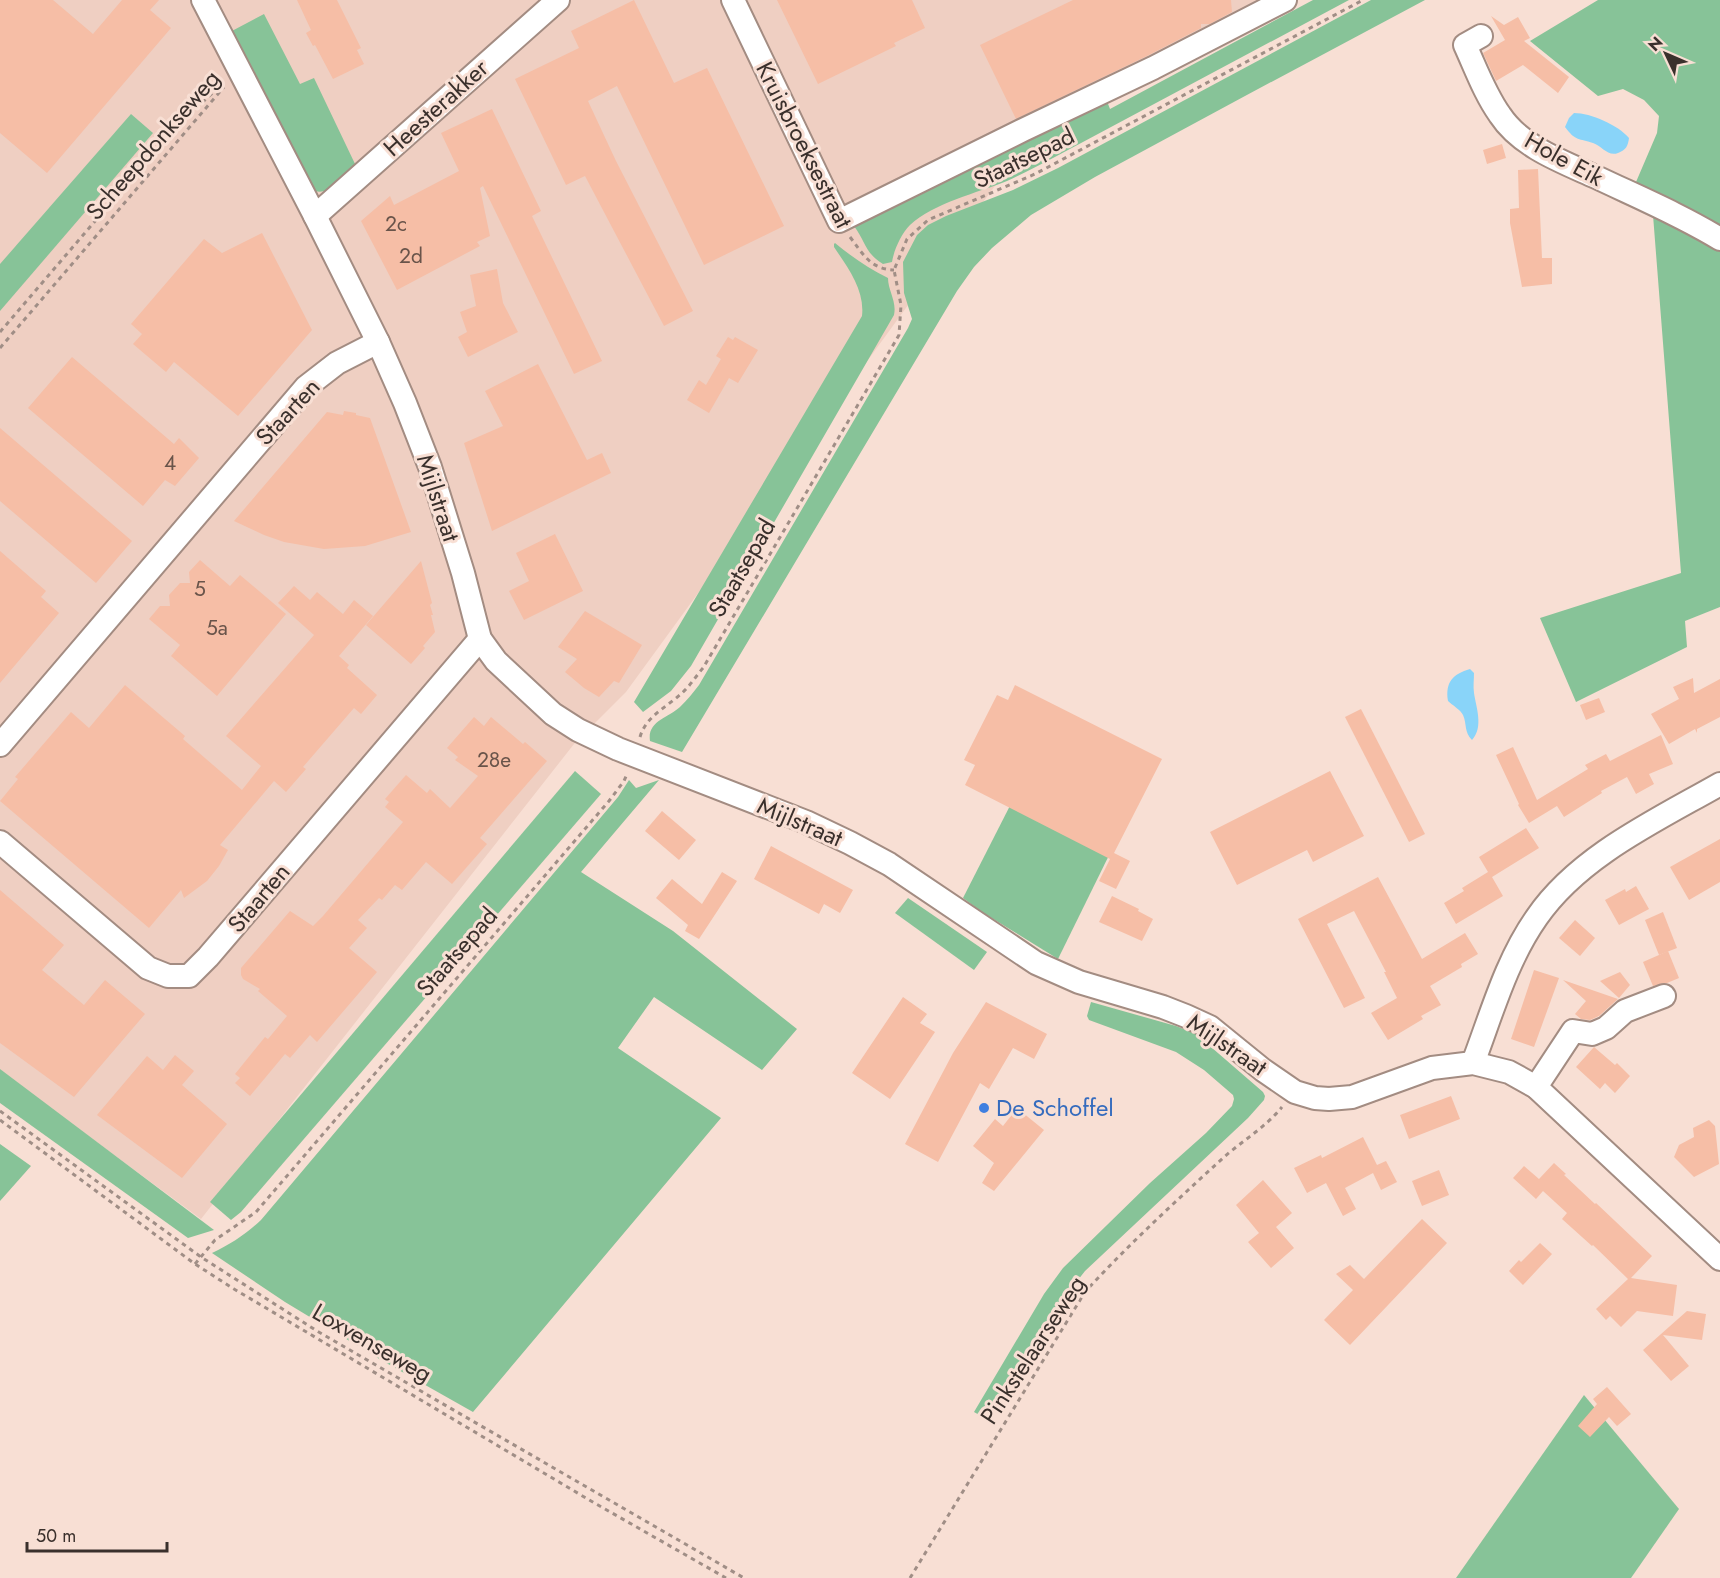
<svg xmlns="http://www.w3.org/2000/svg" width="1720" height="1578" font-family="Jost,sans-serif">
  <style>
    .built { fill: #efcfc2 }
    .green { fill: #87c398 }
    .water { fill: #89d4f9 }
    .building { fill: #f6bea6 }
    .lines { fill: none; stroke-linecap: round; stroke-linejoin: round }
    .minor-casing { stroke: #a38c82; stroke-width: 26 }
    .path { stroke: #a08e86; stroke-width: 3; stroke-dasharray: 4.5 4.5; stroke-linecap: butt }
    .minor { stroke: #fff; stroke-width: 22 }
    .shop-dot { fill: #3f7fe0; stroke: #f8dfd4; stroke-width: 2 }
    .labels { text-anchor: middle; stroke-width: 6; stroke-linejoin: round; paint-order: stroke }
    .number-label { font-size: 21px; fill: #69544a }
    .street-label { font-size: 24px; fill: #3a302c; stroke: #f8dfd4 }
    .shop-label { font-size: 24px; fill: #366cbe; stroke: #f8dfd4; text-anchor: start }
  </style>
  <rect width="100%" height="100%" fill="#f8dfd4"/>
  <!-- built -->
  <path class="built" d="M0,0h1294l-262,135 -406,557 -52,52 -373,475 -201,-148z"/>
  <!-- green -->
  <g class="green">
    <path d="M1313,0h36l-296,158c-15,8 -31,16 -46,23 -30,12 -73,22 -97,44 -9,9 -16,25 -18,37l-9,2c-19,-12 -17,-22 -29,-38l251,-130 5,13z"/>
    <path d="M1371,0h54l-180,96 -150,81 -64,38 -39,33 -18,19 -17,24 -275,461 -32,-11c-3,-20 18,-23 30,-34 7,-7 13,-14 19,-22l209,-357 4,-9 -8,-26 -1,-31 14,-27 11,-10 18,-9 67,-26 45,-22z"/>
    <path d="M1598,0h122v233l-87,-44 24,-56 2,-17 -15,-16 -21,-11 -25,7 -68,-55z"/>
    <path d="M264,14l36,70 14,-6 42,88c-10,9 -31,34 -44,23l-82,-157z"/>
    <path d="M131,114l22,19 -153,178v-47z"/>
    <path d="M1653,215l67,35v357l-35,14 2,26 -111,55 -36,-84 141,-45z"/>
    <path d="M835,243c17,14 33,25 53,35 0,13 9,23 6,37l-203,351 -20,25 -28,21 -9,-10 228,-386c3,-26 -14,-48 -28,-69v-3z"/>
    <path d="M575,771l26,23 -360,418 -10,8 -21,-18z"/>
    <path d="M629,780l7,8 23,-8 -78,92 92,59 124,98 -35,41 -108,-73 -36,51 103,70 -248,294 -92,-52 -96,-58 -73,-49c19,-9 34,-19 49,-33l357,-423z"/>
    <path d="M1018,790l99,49 -59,120 -76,-47 -19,-14z"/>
    <path d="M908,898l79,54 -13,18 -79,-57z"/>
    <path d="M1091,1002l85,24 20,8 67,58 2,4 -1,4 -16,18 -163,153 -14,18 -81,132 -16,-9 70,-118 19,-26 87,-85 56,-50 26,-27 2,-7 -1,-4 -29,-25 -28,-18 -87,-32 -2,-4z"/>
    <path d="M0,1069l214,161 -26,8 -188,-135z"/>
    <path d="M0,1144l31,22 -31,35z"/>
    <path d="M1584,1395l95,114 -48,69h-175z"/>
  </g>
  <!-- water -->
  <g class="water">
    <path d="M1574,113c17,0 44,12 55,25 -1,8 -3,12 -11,15 -10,4 -16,-7 -25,-10 -14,-5 -17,-1 -28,-16l4,-9z"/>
    <path d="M1470,669l4,4c0,7 -1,13 0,20 2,14 10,34 -2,47 -8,-8 -5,-16 -9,-25 -2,-5 -11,-10 -15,-14 -3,-19 5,-27 22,-32z"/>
  </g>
  <!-- building -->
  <g class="building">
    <path d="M0,0h53l40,34 29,-34h37l-9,10 21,18 -124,145 -47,-40z"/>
    <path d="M297,0h40l24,48 -4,2 7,14 -31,15 -18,-34 -2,1 -7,-13 5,-3z"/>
    <path d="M634,0l40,83 33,-15 77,158 -80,39 -87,-179 -29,15 28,60 77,150 -29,15 -79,-150 -19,9 -51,-106 64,-31 -8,-17z"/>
    <path d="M777,0h135l13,28 -31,15 2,3 -78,38z"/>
    <path d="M1073,0h158l1,12 -22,12h-9v4l-54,28 -131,63 -36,-74z"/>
    <path d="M1491,16l13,9 14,-8 12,21 -6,3 45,36 -11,16 -35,-28 -27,16 -13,-28 22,-13z"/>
    <path d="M492,109l49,102 -9,5 70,145 -28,13 -91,-188 -3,2 10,48 -13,6 3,4 -83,44 -36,-69 29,-25 4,9 65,-34 -18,-38z"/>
    <path d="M1502,144l4,14 -19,6 -4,-14z"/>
    <path d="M1538,169l4,89h10v26l-30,3 -12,-64v-14l9,-1 -1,-38z"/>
    <path d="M262,233l50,97 -74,86 -64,-54 -8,10 -33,-28 9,-10 -11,-10 73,-85 18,14z"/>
    <path d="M497,269l6,34 15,29 -50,25 -10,-20 9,-5 -7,-20 16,-6 -6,-31z"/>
    <path d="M728,337l5,3 2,-3 23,13 -20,33 -9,-5 -20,35 -22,-13 12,-20 7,5 15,-26 -5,-3z"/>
    <path d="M72,357l102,87 5,-6 20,20 -24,28 -10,-6 -22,26 -115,-98z"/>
    <path d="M538,364l49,96 15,-7 9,20 -119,58 -28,-88 39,-17 -18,-35z"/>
    <path d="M344,411l12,2v2l14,3 41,114 -46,14 -41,3 -40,-7 -20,-7 -30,-14 93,-109 16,3z"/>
    <path d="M0,428l132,113 -36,42 -96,-82z"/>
    <path d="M555,534l28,57 -59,29 -15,-29 20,-10 -13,-28z"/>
    <path d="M0,551l46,40 -5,6 18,16 -59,70z"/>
    <path d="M200,560l30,26 10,-11 46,39 -69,82 -46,-40 9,-11 -31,-26 11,-13h10l-1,-11 11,-12h10l-1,-11z"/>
    <path d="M421,561l11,42 -2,2 3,10h-2l4,17 -12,14 2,2 -14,16 -45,-39z"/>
    <path d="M294,586l16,14 7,-8 26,22 11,-14 19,16 -34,40 10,9 -2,3 30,27 -16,19 -7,-6 -51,59 3,2 -20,23 -12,-11 -54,64 8,5 -9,16 -12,15 -23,17 -3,-8 -32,38 -149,-127 18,-22 -3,-2 56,-65 18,16 36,-43 60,51 -2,3 59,51 19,-24 -35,-30 88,-101 -36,-32z"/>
    <path d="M585,611l57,34 -23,38 -5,-2 -15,16 -15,-9 -19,-16 12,-13 -19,-12z"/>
    <path d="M1693,678l1,15 26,-14v38l-23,12v4l-2,-4 -26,15 -18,-30 28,-15 -6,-12z"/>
    <path d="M1015,685l147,74 -48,94 16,8 -14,28 -17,-8 11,-22 -145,-74 10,-20 -11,-5 33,-65 11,5z"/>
    <path d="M1599,698l6,14 -19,8 -6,-15z"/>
    <path d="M1361,709l64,125 -16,8 -64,-125z"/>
    <path d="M474,717l10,9 7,-9 32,27 2,-2 22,19 -67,77 7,6 -35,40 -26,-22 -24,28 -7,-5 -13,15 -3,-2 -21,22 9,8 -18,20 28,24 -60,70 -7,-7 -20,23 -5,-4 -35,42 -15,-13 5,-5 -5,-4 30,-37 3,2 19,-23 -29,-25 2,-2 -17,-10 -2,-4v-7l49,-57 23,15 10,-10 80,-94 -18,-15 4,-5 -4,-3 21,-24 21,18 3,-4 20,19 28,-32 -23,-16 3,-3 -11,-9z"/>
    <path d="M1661,735l12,29 -24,10 5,10 -18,10 -9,-17 -26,14 1,2 -38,24 -7,-11 -28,17 -11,-18 1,-1 -23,-49 17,-8 24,53 51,-31 -3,-4 21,-11 4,7z"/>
    <path d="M1330,771l34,65 -51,26 -6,-12 -70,35 -27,-53z"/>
    <path d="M662,811l34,29 -17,20 -34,-29z"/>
    <path d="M1526,828l13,20 -47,29 11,19 -47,28 -12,-21 20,-12 -2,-3 26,-16 -9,-15z"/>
    <path d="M1720,839v43l-31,18 -19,-33z"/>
    <path d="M771,846l82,44 -13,23 -16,-9 -5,10 -65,-35z"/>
    <path d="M722,872l15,9 -38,58 -14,-8 3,-6 -32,-27 16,-19 30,25z"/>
    <path d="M1378,877l44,82 43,-26 13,21 -17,10 1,3 -32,19 11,19 -20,11 2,3 -35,21 -17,-27 26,-15 -13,-26h2l-32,-61 -27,13 38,74 -21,10 -46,-89z"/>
    <path d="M1636,886l13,23 -30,16 -14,-25 20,-11 1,3z"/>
    <path d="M0,890l64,55 -22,25 42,35 21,-25 40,34 -71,83 -74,-54z"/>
    <path d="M1112,896l27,13 -1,2 15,8 -11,22 -43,-19z"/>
    <path d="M1663,912l14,36 -18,7 -14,-35z"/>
    <path d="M1575,920l20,18 -15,18 -21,-18z"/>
    <path d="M1668,951l11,27 -12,5 -14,3 -10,-24z"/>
    <path d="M1534,970l25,8 -25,69 -23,-8z"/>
    <path d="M1620,972l10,13 -11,13 -19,-17z"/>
    <path d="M1563,980l55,19 -19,17 -9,4 -9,-1 -6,-5 11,-13z"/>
    <path d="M903,997l24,17 -7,9 15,9 -45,67 -38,-26z"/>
    <path d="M986,1002l61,32 -13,25 -21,-11 -24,41 -9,-6 -42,79 -33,-18 48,-91z"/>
    <path d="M1594,1047l21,18 2,-2 13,13 -15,17 -10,-10 -5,6 -24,-22z"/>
    <path d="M175,1055l19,16 -12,14 45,39 -45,54 -85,-63 50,-59 16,14z"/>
    <path d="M1451,1096l9,23 -51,20 -9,-24z"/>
    <path d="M1017,1108l27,22 -50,61 -12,-8 12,-20 -21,-17 22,-27 8,7z"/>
    <path d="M1709,1120l6,6 4,38 -25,13 -20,-20 5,-12 15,-8 -1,-9z"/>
    <path d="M1363,1137l14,28 9,-4 11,21 -16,8 -8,-17 -28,15 11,21 -13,7 -17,-33 -19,10 -13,-25 27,-13 1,3z"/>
    <path d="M1554,1163l12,11 -2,1 31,29 1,-1 56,53 -21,22 46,7 -4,31 -36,-5 -16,16 -11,-11 -4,4 -10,-11 32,-30 -35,-34 -1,1 -30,-27 5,-6 -24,-22 -7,8 -23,-21 11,-12 15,13z"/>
    <path d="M1439,1170l10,25 -27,11 -10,-25z"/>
    <path d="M1263,1180l29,33 -16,14 18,21 -23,20 -23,-26 11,-9 -23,-28z"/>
    <path d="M1422,1219l25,24 -97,102 -26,-25 29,-30 -17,-16 14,-9 14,14z"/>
    <path d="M1540,1243l12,11 -29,31 -14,-14 10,-11 2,2z"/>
    <path d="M1687,1311l19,3 -4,26 -39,-5 26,31 -18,15 -28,-31z"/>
    <path d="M1607,1387l24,27 -14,12 -8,-9 -19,20 -12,-11 19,-22 -4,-5z"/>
  </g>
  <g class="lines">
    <!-- minor casing -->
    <g class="minor-casing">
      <g id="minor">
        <path d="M203,0l112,216 63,126 27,61 25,64 33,106 17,66 16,22 57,53 25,16 40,19 188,73 44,21 39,21 147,99 43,19 84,25 23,9 24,11 53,43 32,22 20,6 14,1 23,-2 80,-29 41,-5 36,9 27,15 184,172"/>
        <path d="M733,0l106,221 184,-91 130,-62 132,-68"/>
        <path d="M1481,36l-16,9c11,24 20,49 35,70 21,32 63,47 96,62 42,20 85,38 124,62"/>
        <path d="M315,216l243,-216"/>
        <path d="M0,745l306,-358 31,-24 41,-21"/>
        <path d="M0,842l148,126 20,8h21l19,-19 272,-318"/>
        <path d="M1473,1063c19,-50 33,-102 64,-146 42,-61 120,-97 183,-133"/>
        <path d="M1536,1087l37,-56 19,3 14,-6 19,-17 39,-15"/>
      </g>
    </g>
    <!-- path -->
    <g class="path">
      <path d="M850,237c13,17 20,32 44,33"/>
      <path d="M0,332l174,-203 49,-46"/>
      <path d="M0,348l224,-261"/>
      <path d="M640,737c6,-21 27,-30 42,-44 8,-7 14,-17 21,-25l196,-333 2,-30 -7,-35 13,-31 21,-19 107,-46 328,-174"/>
      <path d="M0,1111l201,146 116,74 427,247"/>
      <path d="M0,1120l195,144 39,25 357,212 135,77"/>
      <path d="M195,1264l20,-24 41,-28 353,-411 15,-20 3,-7"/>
      <path d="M910,1578l175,-286c43,-47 91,-91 138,-134 19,-17 43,-31 59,-51"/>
    </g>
    <!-- minor -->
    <use href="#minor" class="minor"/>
  </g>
  <!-- markers -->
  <circle class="shop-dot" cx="984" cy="1108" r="6"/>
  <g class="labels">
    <!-- number labels -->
    <g class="number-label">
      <text x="396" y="231">2c</text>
      <text x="411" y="263">2d</text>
      <text x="170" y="470">4</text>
      <text x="200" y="596">5</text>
      <text x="217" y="635">5a</text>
      <text x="494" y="767">28e</text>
    </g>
    <!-- street labels -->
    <g class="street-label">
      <text transform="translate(436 108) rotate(-42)" y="8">Heesterakker</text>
      <text transform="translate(153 145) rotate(-49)" y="8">Scheepdonkseweg</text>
      <text transform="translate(804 145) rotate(63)" y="8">Kruisbroeksestraat</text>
      <text transform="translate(1024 158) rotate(-26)" y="8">Staatsepad</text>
      <text transform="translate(1564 159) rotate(29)" y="8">Hole Eik</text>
      <text transform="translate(288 412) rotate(-47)" y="8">Staarten</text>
      <text transform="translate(438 498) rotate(72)" y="8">Mijlstraat</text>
      <text transform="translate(742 568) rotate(-60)" y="8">Staatsepad</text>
      <text transform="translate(800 822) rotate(23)" y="8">Mijlstraat</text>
      <text transform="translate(259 898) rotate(-50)" y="8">Staarten</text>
      <text transform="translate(457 952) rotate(-49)" y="8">Staatsepad</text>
      <text transform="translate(1227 1045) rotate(34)" y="8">Mijlstraat</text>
      <text transform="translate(372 1343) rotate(30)" y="8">Loxvenseweg</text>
      <text transform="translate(1033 1350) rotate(-57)" y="8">Pinkstelaarseweg</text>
    </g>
    <!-- shop labels -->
    <g class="shop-label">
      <text x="996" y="1116">De Schoffel</text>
    </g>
  </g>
  <!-- north arrow -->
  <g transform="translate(1666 54) rotate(314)" stroke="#f8dfd4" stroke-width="4.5" paint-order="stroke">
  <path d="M0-4.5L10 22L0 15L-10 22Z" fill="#3a302c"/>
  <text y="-9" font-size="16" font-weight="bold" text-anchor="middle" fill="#3a302c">N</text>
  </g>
  <!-- scale -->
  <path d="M27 1542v9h140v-9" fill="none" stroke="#3a302c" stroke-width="3"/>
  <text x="36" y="1542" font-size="18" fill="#3a302c" stroke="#f8dfd4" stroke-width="4.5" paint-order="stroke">50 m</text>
</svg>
